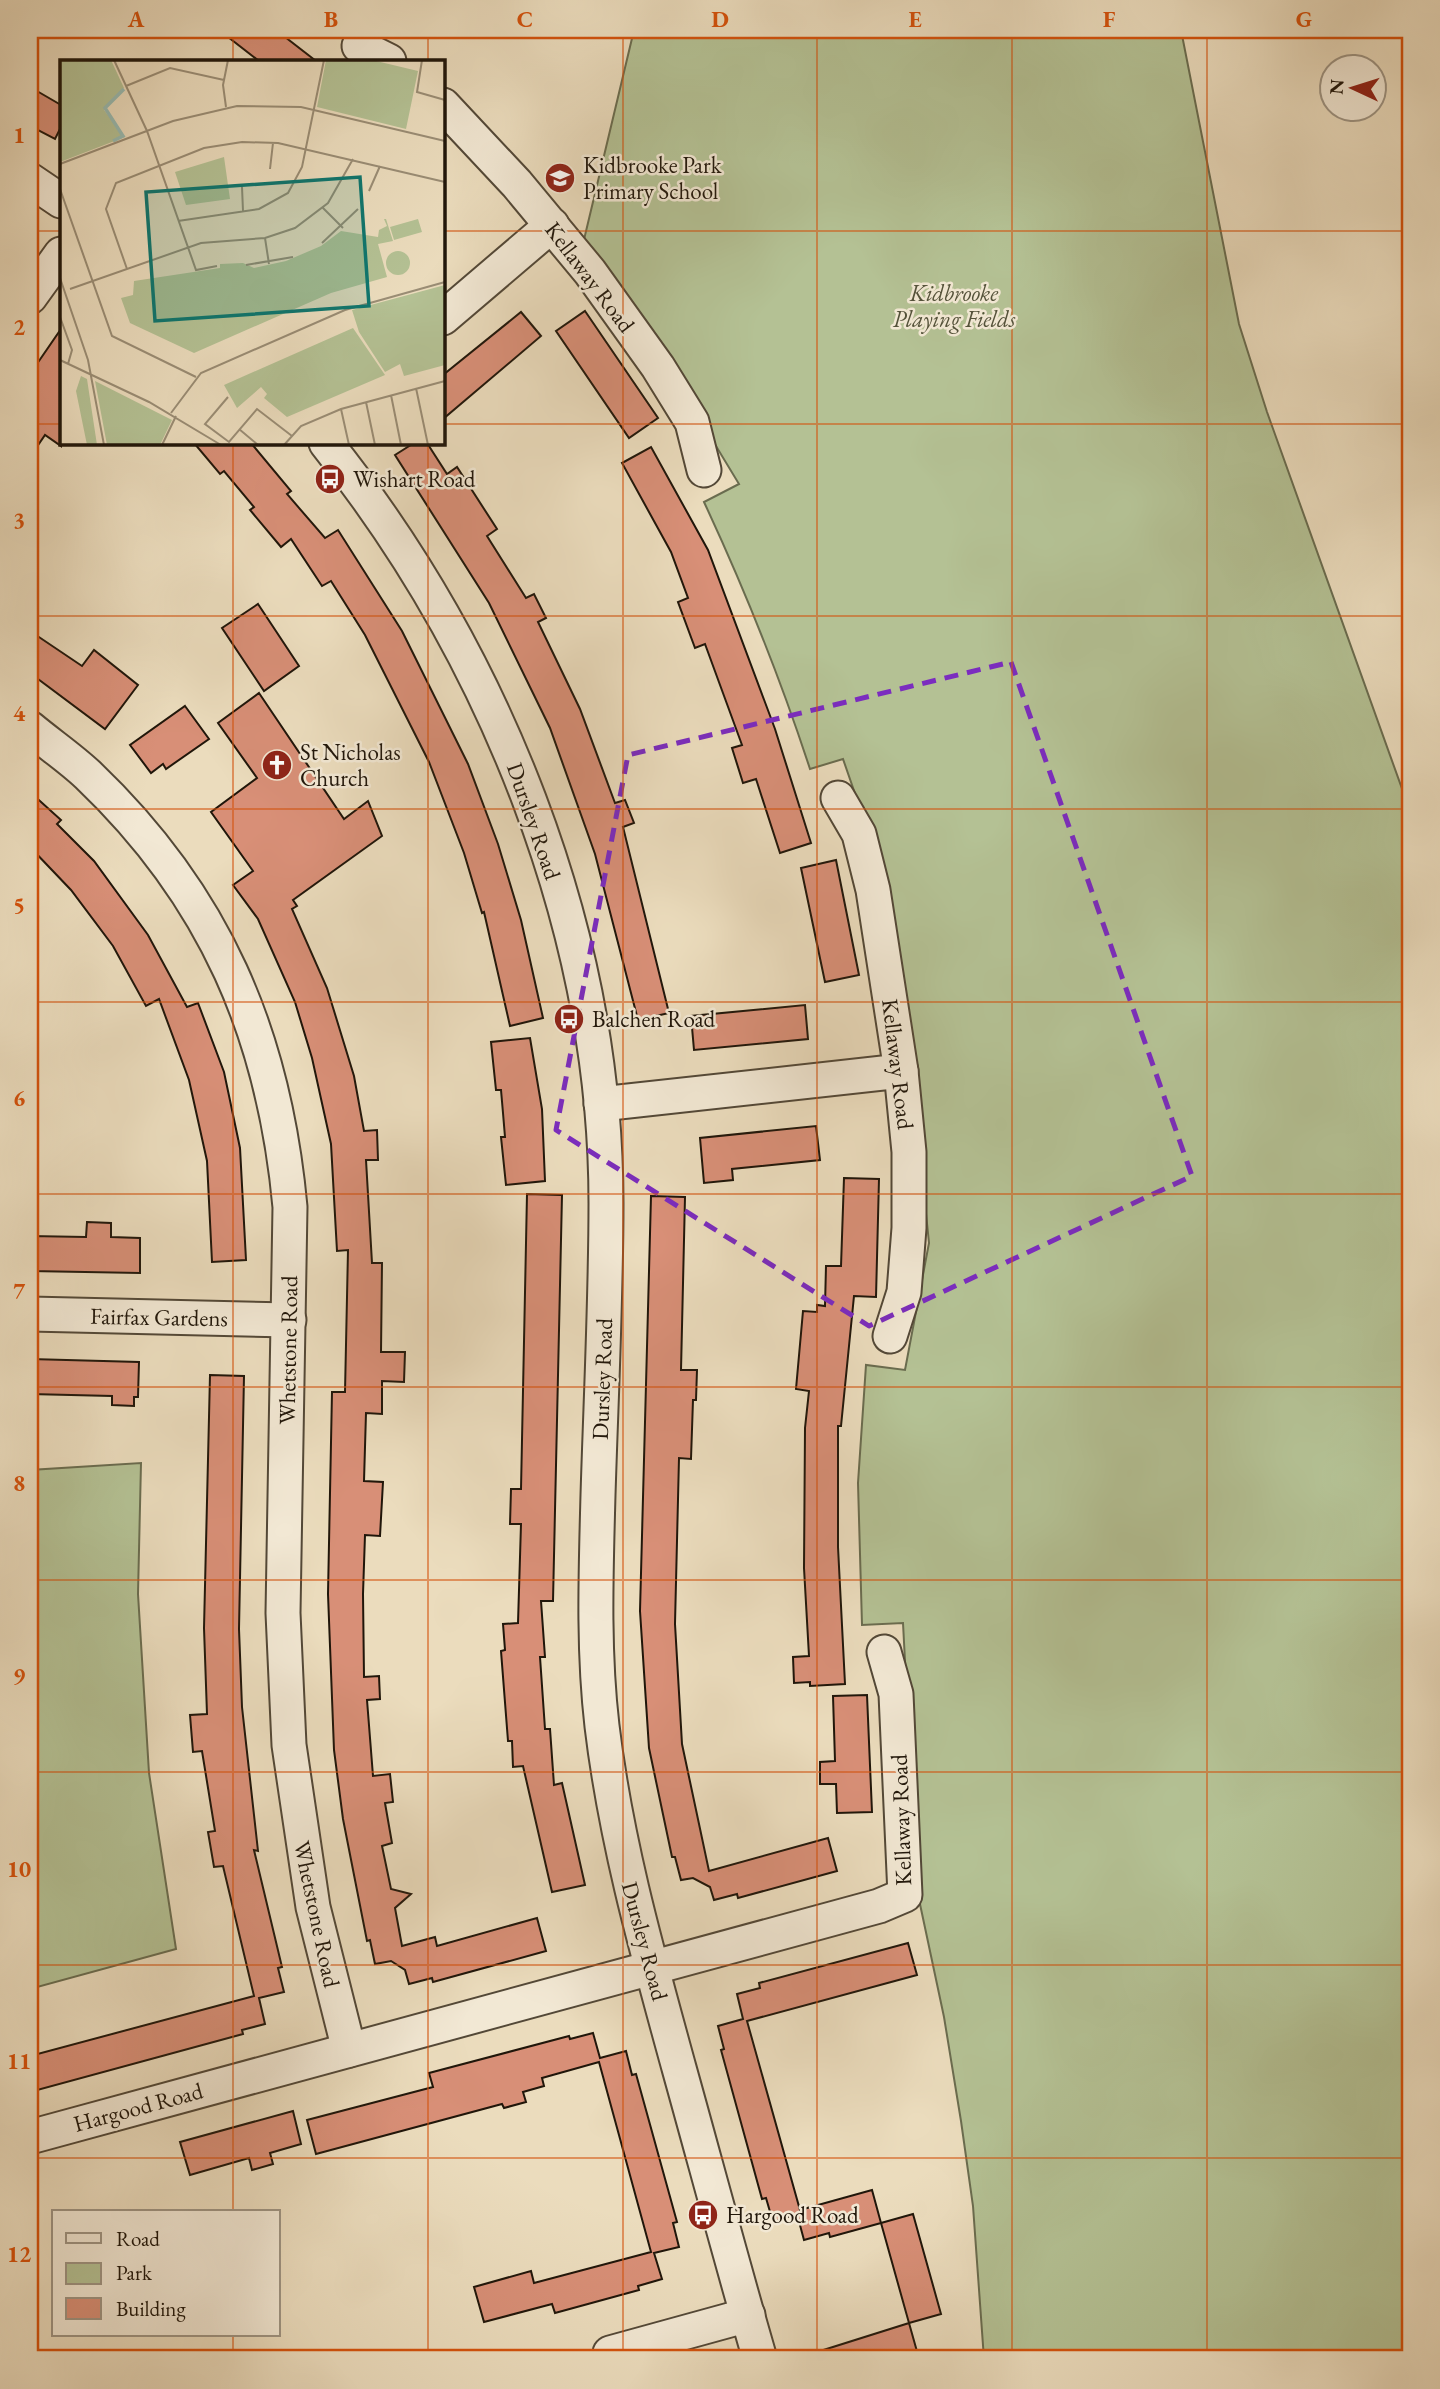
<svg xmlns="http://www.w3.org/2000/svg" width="1440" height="2389" font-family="'EB Garamond',serif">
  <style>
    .green { fill: #b4c194; stroke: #6a6c4f; stroke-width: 2 }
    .building { fill: #d88f77; stroke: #20160a; stroke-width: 2 }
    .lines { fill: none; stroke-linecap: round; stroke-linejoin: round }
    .minor-casing { stroke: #534837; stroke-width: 37 }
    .minor { stroke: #f2e8d4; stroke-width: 33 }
    .marked { fill: none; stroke: #7b2cbf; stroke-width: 5; stroke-dasharray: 14 9; stroke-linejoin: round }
    .grid { fill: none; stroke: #d4520c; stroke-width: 2; stroke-opacity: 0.55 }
    .labels { text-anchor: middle; stroke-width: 5; stroke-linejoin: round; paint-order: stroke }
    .poi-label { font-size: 23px; fill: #20160a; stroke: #f2e8d4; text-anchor: start }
    .street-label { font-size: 23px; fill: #20160a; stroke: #f2e8d4 }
    .park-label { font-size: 23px; font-style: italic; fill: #54523a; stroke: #f2e8d4 }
    .inset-river { fill: none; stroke: #98bbb2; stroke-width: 3.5 }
    .inset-road { fill: none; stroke: #9a8d75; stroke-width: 2 }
    .view { fill: #0f766e; fill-opacity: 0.15; stroke: #0f766e; stroke-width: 3.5 }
    .inset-edge { fill: none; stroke: #20160a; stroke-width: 3.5 }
    .neatline { fill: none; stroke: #d4520c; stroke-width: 2.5 }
    .grid-label { font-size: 23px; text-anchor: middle; font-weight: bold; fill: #d4520c }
  </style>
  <rect width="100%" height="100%" fill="#ebdcbd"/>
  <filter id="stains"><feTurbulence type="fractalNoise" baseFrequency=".00286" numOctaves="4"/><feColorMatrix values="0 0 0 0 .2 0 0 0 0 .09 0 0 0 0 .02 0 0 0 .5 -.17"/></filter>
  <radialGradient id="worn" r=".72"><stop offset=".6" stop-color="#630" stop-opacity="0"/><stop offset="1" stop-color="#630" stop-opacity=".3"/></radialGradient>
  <!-- green -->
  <g class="green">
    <path d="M634,30h547l58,294 28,88 143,399v1548h-426l-11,-153 -12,-85 -17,-104 -27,-127 -14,-267 -41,2 -4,-142 8,-118 39,5 24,-127 -8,-78 -60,-354 -18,-52 -33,10c-30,-92 -65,-179 -106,-267l35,-18 -66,-109 -91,-127z"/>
    <path d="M141,1463l-3,131 11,179 27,176 -146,40v-519z"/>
  </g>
  <!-- building -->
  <g class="building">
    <path d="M219,30h57l40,31h-57z"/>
    <path d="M30,87l31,18v22l-6,12 -25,-13z"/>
    <path d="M585,311l73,107 -29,20 -73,-107z"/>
    <path d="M521,312l20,24 -98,83v-44z"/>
    <path d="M61,329v117l-16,-11 -15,22v-83z"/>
    <path d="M194,443h57l40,48 -4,3 38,44 13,-8 64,101 66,133 30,80 23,76 22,98 -33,8 -26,-114 -2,1 -18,-60 -35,-91 -64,-127 -34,-54 -9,5 -31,-47 -10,8 -31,-37 4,-3 -30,-36 -4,3z"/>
    <path d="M414,443h13l20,31 10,-7 40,62 -10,7 39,62 8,-4 12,24 -8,4 42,87 35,94 10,-3 9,23 -11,4 46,186 -31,7 -43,-166 -45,-126 -61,-125 -94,-148z"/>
    <path d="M651,447l57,103 67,179 36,114 -31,10 -24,-74 -13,4 -11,-35 10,-3 -37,-101 -10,4 -17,-46 10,-4 -17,-46 -49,-89z"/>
    <path d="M258,604l41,62 -35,25 -42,-63z"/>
    <path d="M30,631l52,35 12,-16 44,35 -33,44 -75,-56z"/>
    <path d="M259,693l85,126 24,-18 14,35 -89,64 4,6 -5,3 35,79 27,88 10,55 13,-1 1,30h-12l6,103h10l-1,89h24l-1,30 -22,-1v33l-16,-1 -2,68 19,1 -3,54 -15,-1 -2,59 1,83 15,-1 1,23 -13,1 6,76 17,-2 3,28 -8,1 7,40 -10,3 9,43 20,5 -16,14 7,38 33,-9 2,9 100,-28 9,33 -113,31 -1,-4 -23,6 -4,-14 -14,-9 -16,3 -5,-24 -3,1 -24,-122 -9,-69 -6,-156 4,-202h13l3,-142 -11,1 -6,-107 -19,-86 -17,-56 -37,-83 -25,-34 20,-14 -42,-59 46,-34 -39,-55z"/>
    <path d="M185,706l24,33 -43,30 -3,-5 -12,9 -21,-28z"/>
    <path d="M30,792l31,28 -4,4 37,37 54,74 39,72 11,-4 26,69 16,76 6,112 -34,2 -5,-101 -18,-81 -30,-81 -13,7 -33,-60 -42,-56 -41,-43z"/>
    <path d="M836,860l23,115 -34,7 -24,-114z"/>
    <path d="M805,1005l3,34 -114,11 -3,-34z"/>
    <path d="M530,1038l12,71 3,72 -39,4 -5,-48h4l-2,-24 -2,-23h-5l-5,-48z"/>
    <path d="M816,1126l4,34 -88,9 1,11 -29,3 -4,-45z"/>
    <path d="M844,1178l35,1 -3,118 -22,-1 -13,130h-3v121l7,137 -35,2v-4l-16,1 -1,-26 16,-1 -5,-88 1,-140 4,-37 -13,-2 7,-78 14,1v-7l8,1 1,-40h15z"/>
    <path d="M527,1194l35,1 -9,406h-12l4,56h-5l5,72h5l4,56 8,-2 23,102 -33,7 -29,-126 -10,1 -1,-26h-4l-7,-90 4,-1 -2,-26 15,-1 3,-99h-11l1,-35h10z"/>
    <path d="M651,1196l34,1 -4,173h16l-1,30h-3l-2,59 -12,-1 -4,166 7,120 27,127 119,-33 9,33 -99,27 -1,-4 -23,6 -4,-13 -17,-9 -12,2 -6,-23h-3l-23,-109 -9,-137z"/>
    <path d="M87,1222l24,1v14l29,1v35l-110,-2v-35l56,1z"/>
    <path d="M30,1359l109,3 -1,35h-4v9l-22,-1v-9l-82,-2z"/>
    <path d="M210,1375l34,1 -5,253 3,78 16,144 -4,-1 28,117 -4,1 6,24 -25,6 6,26 -23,6 1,4 -213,58v-36l224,-60 -31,-130 -9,1 -6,-35 7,-1 -13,-80 -9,1 -3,-37 17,-1 -3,-86z"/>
    <path d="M867,1695l5,117 -35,1 -1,-29h-16v-22l15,-1 -2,-65z"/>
    <path d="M908,1943l9,32 -170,46 53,189 72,-20 9,33 -51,14 -1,-4 -25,7 -7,-26 -24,8 -7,-24 -4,1 -41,-149 3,-1 -6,-23 25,-7 -6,-25 23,-6 -1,-5z"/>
    <path d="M593,2033l7,25 26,-7 6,24 4,-1 41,148 -4,1 6,24 -25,6 8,26 -24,7 1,4 -84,23 -3,-9 -68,18 -10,-35 57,-16 3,12 117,-31 -52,-190 -57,16 2,8 -21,6 3,10 -22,6 -2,-4 -186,50 -9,-34 126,-33 -4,-14 140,-37 1,3z"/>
    <path d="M293,2111l8,33 -31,9 3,11 -21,6 -3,-12 -59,17 -10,-33z"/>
    <path d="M913,2214l28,100 -32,9 9,32 -14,4h-86l-1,-7 92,-29 -28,-100z"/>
  </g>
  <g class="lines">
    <!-- minor casing -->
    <g class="minor-casing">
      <g id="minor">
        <path d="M359,46l30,15"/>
        <path d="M443,105l74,79 73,88 68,95 34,55 12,48"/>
        <path d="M30,180l31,21"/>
        <path d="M30,297l31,-43"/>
        <path d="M443,318l109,-93"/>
        <path d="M326,443c169,212 280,487 280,760 0,97 -5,194 -8,292 -2,77 -5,154 4,231 14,117 46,229 77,342 27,97 53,195 81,291"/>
        <path d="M30,728c19,16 40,30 58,47 127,121 186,259 202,432l-7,406 6,132 24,162 36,143"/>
        <path d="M838,798l21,36 14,56 28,181 8,81v76l-5,64 -14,44"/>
        <path d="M601,1104l300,-33"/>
        <path d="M30,1314l259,6"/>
        <path d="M30,2137l849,-231 26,-11 -9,-201 -12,-42"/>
        <path d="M610,2353l138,-38"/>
      </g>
    </g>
    <!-- minor -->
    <use href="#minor" class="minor"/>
  </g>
  <!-- marked area -->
  <path class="marked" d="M1011,662l181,514 -323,150 -313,-196 72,-375z"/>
  <!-- grid -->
  <path class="grid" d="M233,30v31M428,30v31M623,30v2329M817,30v2329M1012,30v2329M1207,30v2329M30,231h31M443,231h967M30,424h31M443,424h967M233,443v1769M428,443v1916M30,616h1380M30,809h1380M30,1002h1380M30,1194h1380M30,1387h1380M30,1580h1380M30,1772h1380M30,1965h1380M30,2158h1380M233,2335v24"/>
  <!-- icons -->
  <defs>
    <g id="school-disc" transform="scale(1.575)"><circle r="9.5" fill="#8f2418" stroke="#f2e8d4"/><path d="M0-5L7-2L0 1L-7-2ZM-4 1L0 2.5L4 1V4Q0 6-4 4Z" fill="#fff"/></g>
    <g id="bus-disc" transform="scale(1.575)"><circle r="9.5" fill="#8f2418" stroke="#f2e8d4"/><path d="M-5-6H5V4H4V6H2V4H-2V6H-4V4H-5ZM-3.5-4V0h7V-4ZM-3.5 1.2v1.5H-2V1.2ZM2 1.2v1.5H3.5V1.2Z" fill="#fff"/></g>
    <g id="church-disc" transform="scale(1.575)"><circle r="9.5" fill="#8f2418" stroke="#f2e8d4"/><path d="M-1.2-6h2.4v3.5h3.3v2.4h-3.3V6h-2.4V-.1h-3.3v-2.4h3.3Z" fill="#fff"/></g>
  </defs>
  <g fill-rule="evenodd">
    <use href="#school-disc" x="560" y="178"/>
    <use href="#bus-disc" x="330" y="479"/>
    <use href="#church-disc" x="277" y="765"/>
    <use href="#bus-disc" x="569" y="1019"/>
    <use href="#bus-disc" x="703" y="2215"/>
  </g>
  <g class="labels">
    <!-- poi labels -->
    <g class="poi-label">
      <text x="583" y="173">Kidbrooke Park<tspan x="583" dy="26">Primary School</tspan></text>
      <text x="353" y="487">Wishart Road</text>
      <text x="300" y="760">St Nicholas<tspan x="300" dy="26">Church</tspan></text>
      <text x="592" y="1027">Balchen Road</text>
      <text x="726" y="2223">Hargood Road</text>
    </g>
    <!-- street labels -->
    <g class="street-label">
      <text transform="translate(590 277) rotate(53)" y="8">Kellaway Road</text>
      <text transform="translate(534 821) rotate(71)" y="8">Dursley Road</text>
      <text transform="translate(898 1064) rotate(83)" y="8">Kellaway Road</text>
      <text transform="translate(159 1317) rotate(1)" y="8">Fairfax Gardens</text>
      <text transform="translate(288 1350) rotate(-89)" y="8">Whetstone Road</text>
      <text transform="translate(602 1379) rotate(-88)" y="8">Dursley Road</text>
      <text transform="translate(901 1820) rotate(-92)" y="8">Kellaway Road</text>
      <text transform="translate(317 1914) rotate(78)" y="8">Whetstone Road</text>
      <text transform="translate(645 1941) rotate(75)" y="8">Dursley Road</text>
      <text transform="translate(138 2107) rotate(-15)" y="8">Hargood Road</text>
    </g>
    <!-- park labels -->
    <g class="park-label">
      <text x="954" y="301">Kidbrooke<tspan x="954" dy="26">Playing Fields</tspan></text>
    </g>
  </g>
  <!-- overview -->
  <g transform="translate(60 60)">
    <rect width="385" height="385" fill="#ebdcbd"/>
    <path d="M0,0h51l13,28 -20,22 21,27 -65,25zM266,0h46l46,11 -12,58 -89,-22zM164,97l6,42 -44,6 -11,-33zM324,159h2l7,22 -15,3 9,33 -56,16 -137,60 -64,-30 -9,-25 12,-3 1,-14 86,-13v-4l23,-1 11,5 32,-7 35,-15 20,-15 37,6 1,-7 8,-4zM358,159l4,13 -28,8 -4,-13zM326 203a12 12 0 1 1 24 0a12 12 0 1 1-24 0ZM385,225v80l-41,11 -4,-12 -15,8 -26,-40 -7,-22zM293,268l32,47 -98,42 -23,-19 3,-4 -6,-7 -24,21 -13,-23zM21,316l6,3 10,66h-10l-11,-54zM35,321l77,39 -12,25h-53z" fill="#b4c194"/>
    <path class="inset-river" d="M53,81l10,-5 -18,-28 19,-19"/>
    <path class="inset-road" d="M54,0l33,71 49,139 21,-4M362,0l-5,32 28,8M66,26l44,-18 54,12M166,47l-3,-22 5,-25M0,104l113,-43 64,-15 64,1 144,34M210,109l3,-26M182,127l1,24M0,129l52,147 84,41M309,131l11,-25M263,148l20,20M118,161l81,-12 29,-16 14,-26 22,-107M205,178l4,26M262,183l36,-34M186,205l47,-8M67,209l-21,-60 10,-26 88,-35 38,-6 36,1 167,39M0,218l28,82 16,85M10,229l131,-46 64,-5 30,-10 33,-25 25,-44M0,257l12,33 -4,14M0,300l89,42 72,43M356,328l12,57M331,335l10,50M168,337l-23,27 24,18 28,-33 35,27M306,342l9,43M281,349l8,36M111,353l30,-40 144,-63 100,-28M179,369l19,16M102,385l14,-29M224,385l17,-19 40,-17 104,-28"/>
    <path class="view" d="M300,117l9,129 -214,15 -9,-129z"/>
    <rect width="385" height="385" class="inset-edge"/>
  </g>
  <!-- margin -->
  <rect width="1440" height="2389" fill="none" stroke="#ebdcbd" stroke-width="77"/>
  <!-- legend -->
  <rect x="52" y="2210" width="228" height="126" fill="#f2e8d4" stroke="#9e9483" stroke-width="2"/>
  <rect x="66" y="2233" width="35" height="10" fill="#f2e8d4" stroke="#9e9483" stroke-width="2"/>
  <text x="116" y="2246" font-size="21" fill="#20160a">Road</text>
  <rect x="66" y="2263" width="35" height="21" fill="#b4c194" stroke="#9e9483" stroke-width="2"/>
  <text x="116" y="2280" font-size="21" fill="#20160a">Park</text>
  <rect x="66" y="2298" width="35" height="21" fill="#d88f77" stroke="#9e9483" stroke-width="2"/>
  <text x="116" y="2316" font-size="21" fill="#20160a">Building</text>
  <!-- north arrow -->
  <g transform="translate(1353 88) rotate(274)"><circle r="33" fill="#f2e8d4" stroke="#9e9483" stroke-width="2"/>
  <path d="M0-5L12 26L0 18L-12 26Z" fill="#8f2418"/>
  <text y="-10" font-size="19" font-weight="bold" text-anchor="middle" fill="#20160a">N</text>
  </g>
  <rect x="38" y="38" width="1364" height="2312" class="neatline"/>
  <g class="grid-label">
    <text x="136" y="27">A</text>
    <text x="331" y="27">B</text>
    <text x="525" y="27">C</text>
    <text x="720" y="27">D</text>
    <text x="915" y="27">E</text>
    <text x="1109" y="27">F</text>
    <text x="1304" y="27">G</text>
    <text x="19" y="143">1</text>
    <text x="19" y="335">2</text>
    <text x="19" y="528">3</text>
    <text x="19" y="721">4</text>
    <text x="19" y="913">5</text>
    <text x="19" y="1106">6</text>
    <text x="19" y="1299">7</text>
    <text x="19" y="1491">8</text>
    <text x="19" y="1684">9</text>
    <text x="19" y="1877">10</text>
    <text x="19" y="2069">11</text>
    <text x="19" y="2262">12</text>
  </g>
  <rect width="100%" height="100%" filter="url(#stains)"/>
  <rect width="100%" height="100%" fill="url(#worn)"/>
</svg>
